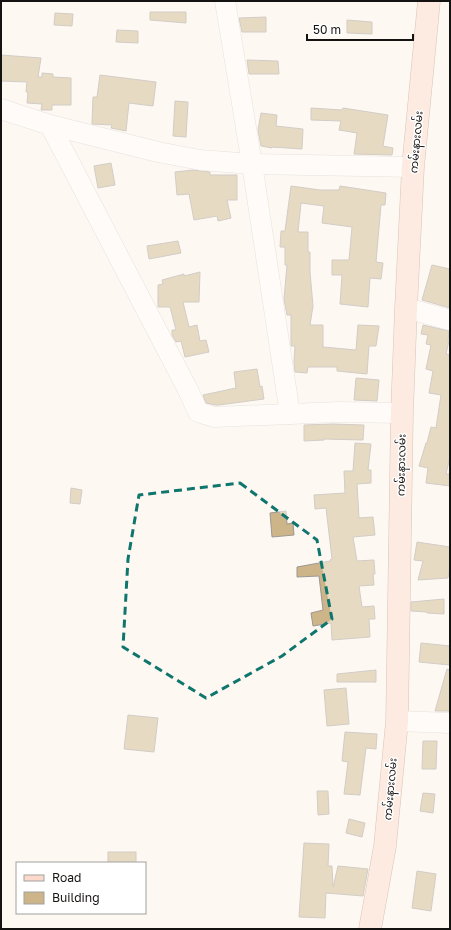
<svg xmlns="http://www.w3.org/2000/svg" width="451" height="930" font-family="'Golos Text','Noto Sans Myanmar',sans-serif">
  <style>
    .building { fill: #cdb589; stroke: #9c9892 }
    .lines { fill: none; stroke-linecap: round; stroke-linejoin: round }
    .minor-casing { stroke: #cdc7c2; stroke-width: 21 }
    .major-casing { stroke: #aa8574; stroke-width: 23 }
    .minor { stroke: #fff; stroke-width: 20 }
    .major { stroke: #fcdacb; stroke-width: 22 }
    .marked { fill: none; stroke: #0f766e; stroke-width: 3; stroke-dasharray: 8 5; stroke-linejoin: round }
    .labels { text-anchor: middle; stroke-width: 3; stroke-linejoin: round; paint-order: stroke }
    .street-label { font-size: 11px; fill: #151311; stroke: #fff }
  </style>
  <rect width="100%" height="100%" fill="#fef8f2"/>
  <!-- building -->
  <g class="building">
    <path d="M150,12h36v11l-36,-3z"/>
    <path d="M55,13l18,1 -1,12 -18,-1z"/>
    <path d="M266,17v15h-24l-3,-14z"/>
    <path d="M347,20l25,2v12l-25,-1z"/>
    <path d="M117,30l21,1v12l-22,-1z"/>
    <path d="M1,55l40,3 -3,19h4v-4l11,1v3l18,1v27h-19v5h-11l1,-6 -15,-1 1,-11h-2l1,-10 -26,-1z"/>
    <path d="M247,60l31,1 1,13h-30z"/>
    <path d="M100,75l56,7 -3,24 -24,-3 -3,28 -15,-3 1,-3 -20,-1 1,-27h4z"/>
    <path d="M175,101l13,1 -2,35 -13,-1z"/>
    <path d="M311,108l31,2 1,-2 45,7 -5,31 10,2 -1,7 -38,-1 3,-21 -18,-3 2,-9 -30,-1z"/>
    <path d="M261,113l16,2 -1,11 27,3 -1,20 -30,-2v1l-11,-2 -3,-16z"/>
    <path d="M111,163l4,22 -17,3 -4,-22z"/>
    <path d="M193,170l17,2v3h27v25h-10l4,18 -13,3 -1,-5 -23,4 -5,-26 -12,1 -2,-23z"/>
    <path d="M291,186l29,4h19l1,-4 46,7 -1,12h-4l-5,57 7,1 -2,16 -11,-1 -2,29 -28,-3 2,-29h-10v-15h17l3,-33 -30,-4 2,-17 -23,-3 -3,29h10v20h2v20l3,34 -3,19h13v22l33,3 2,-25 21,1 -3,20h-7l-2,28 -30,-3v-4h-29l-1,6 -12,-1 -1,-10 1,-16h-4v-31h-4l-3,-16 3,-34h-2v-18h-5l1,-16h4z"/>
    <path d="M178,241l3,12 -32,6 -2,-13z"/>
    <path d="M432,265l18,4v39l-28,-8z"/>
    <path d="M200,272l-1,30h-16l6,25 8,-2 3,16 6,-1 3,12 -24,5 -4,-16 -5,1 -4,-7v-5h4l-6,-23h-12v-22l5,-1 -1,-4 22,-6v2z"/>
    <path d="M423,325l26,6 -1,10h1l-3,13 4,1v102l-4,17h4v12l-24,-3 2,-15 -9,-2 7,-23h1l4,-16 5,1 5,-33 -12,-2 4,-22 -7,-2 5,-24 -5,-1 2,-9 -7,-1z"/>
    <path d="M257,369l3,18 2,-1 2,13 -45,6h-3l-10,-2 -3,-8 33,-7 -2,-16z"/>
    <path d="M356,378l23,2 -2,21 -23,-1z"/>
    <path d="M333,424l31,1 -1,15 -39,-1v1l-20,1v-16z"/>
    <path d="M355,443l16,1 -3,26h3v13l-14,1 2,34 14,-1 2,18 -22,2 4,24 17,-1 1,14h-2l1,11 -15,1 3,21 12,-1 1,13h-6l1,18 -38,3 -1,-17 -18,3 -2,-13 12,-3 -4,-34 -22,1v-10l33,-6v-1l2,-1 -6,-51 -11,1 -1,-14 31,-2 -1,-22h9z"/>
    <path d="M71,488l11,2 -2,14 -10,-1z"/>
    <path d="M286,511l1,13 6,-1 1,12 -22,2 -2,-24z"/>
    <path d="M417,542l33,5v19l-2,12 -30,2 5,-19 -9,-1z"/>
    <path d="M444,599v15l-17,-1v-1l-16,-1v-9z"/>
    <path d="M421,643l29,3v19l-31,-3z"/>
    <path d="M447,669l3,1v41h-15z"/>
    <path d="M376,670v12h-39v-8z"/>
    <path d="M346,688l3,36 -22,2 -3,-36z"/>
    <path d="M128,715l30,3 -4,34 -30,-3z"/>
    <path d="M345,732l32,2 -1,15 -10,-1 -6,47 -16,-1 4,-32 -6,-1z"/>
    <path d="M423,741h14l-1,28h-14z"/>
    <path d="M317,791h11l1,23 -11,1z"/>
    <path d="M423,793l12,1 -2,19 -13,-2z"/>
    <path d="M349,819l16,4 -3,14 -16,-4z"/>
    <path d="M304,843l25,1 -1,22h4l1,21 5,-21 30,3 -5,27 -37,-3 -1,25 -26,-1z"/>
    <rect x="108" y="852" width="28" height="11"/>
    <path d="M417,871l19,3 -5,37 -19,-3z"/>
  </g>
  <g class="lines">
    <!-- minor casing -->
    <g class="minor-casing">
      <g id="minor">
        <path d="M225,1l27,163 38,250"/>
        <path d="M1,109l49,16 108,27 42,8 52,4 161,3"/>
        <path d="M50,125l138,265 10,22 16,5 124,-5 64,1"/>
        <path d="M406,308l44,12"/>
        <path d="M397,721l53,2"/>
      </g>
    </g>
    <!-- major casing -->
    <g class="major-casing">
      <path id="major" d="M370,929l15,-83 12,-125 5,-308 4,-105 7,-141 16,-166"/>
    </g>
    <!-- minor -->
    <use href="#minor" class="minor"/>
    <!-- major -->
    <use href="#major" class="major"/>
  </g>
  <!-- marked area -->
  <path d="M0 0H451V930H0ZM240,483l77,57 15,79 -50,37 -76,42 -83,-51 5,-88 11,-64z" fill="#fef8f2" fill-opacity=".55" fill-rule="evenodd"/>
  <path class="marked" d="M240,483l77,57 15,79 -50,37 -76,42 -83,-51 5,-88 11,-64z"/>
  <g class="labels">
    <!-- street labels -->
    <g class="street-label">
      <text transform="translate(416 142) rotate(-85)" y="4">ကမ်းနားလမ်း</text>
      <text transform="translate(401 465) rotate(-89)" y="4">ကမ်းနားလမ်း</text>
      <text transform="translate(390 789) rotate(-85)" y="4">ကမ်းနားလမ်း</text>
    </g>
  </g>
  <!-- border -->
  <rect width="451" height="930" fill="none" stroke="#151311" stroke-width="4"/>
  <!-- legend -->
  <rect x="16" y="862" width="130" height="52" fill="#ffffff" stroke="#a1a1a0"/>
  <rect x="24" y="875" width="20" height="6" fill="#fcdacb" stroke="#a1a1a0"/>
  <text x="52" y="882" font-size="12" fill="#151311">Road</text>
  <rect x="24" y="892" width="20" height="12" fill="#cdb589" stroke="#a1a1a0"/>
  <text x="52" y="902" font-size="12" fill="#151311">Building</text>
  <!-- scale -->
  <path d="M307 34v6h106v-6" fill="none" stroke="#151311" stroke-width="2"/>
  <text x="313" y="34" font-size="12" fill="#151311" stroke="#ffffff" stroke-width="3" paint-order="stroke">50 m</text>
</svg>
